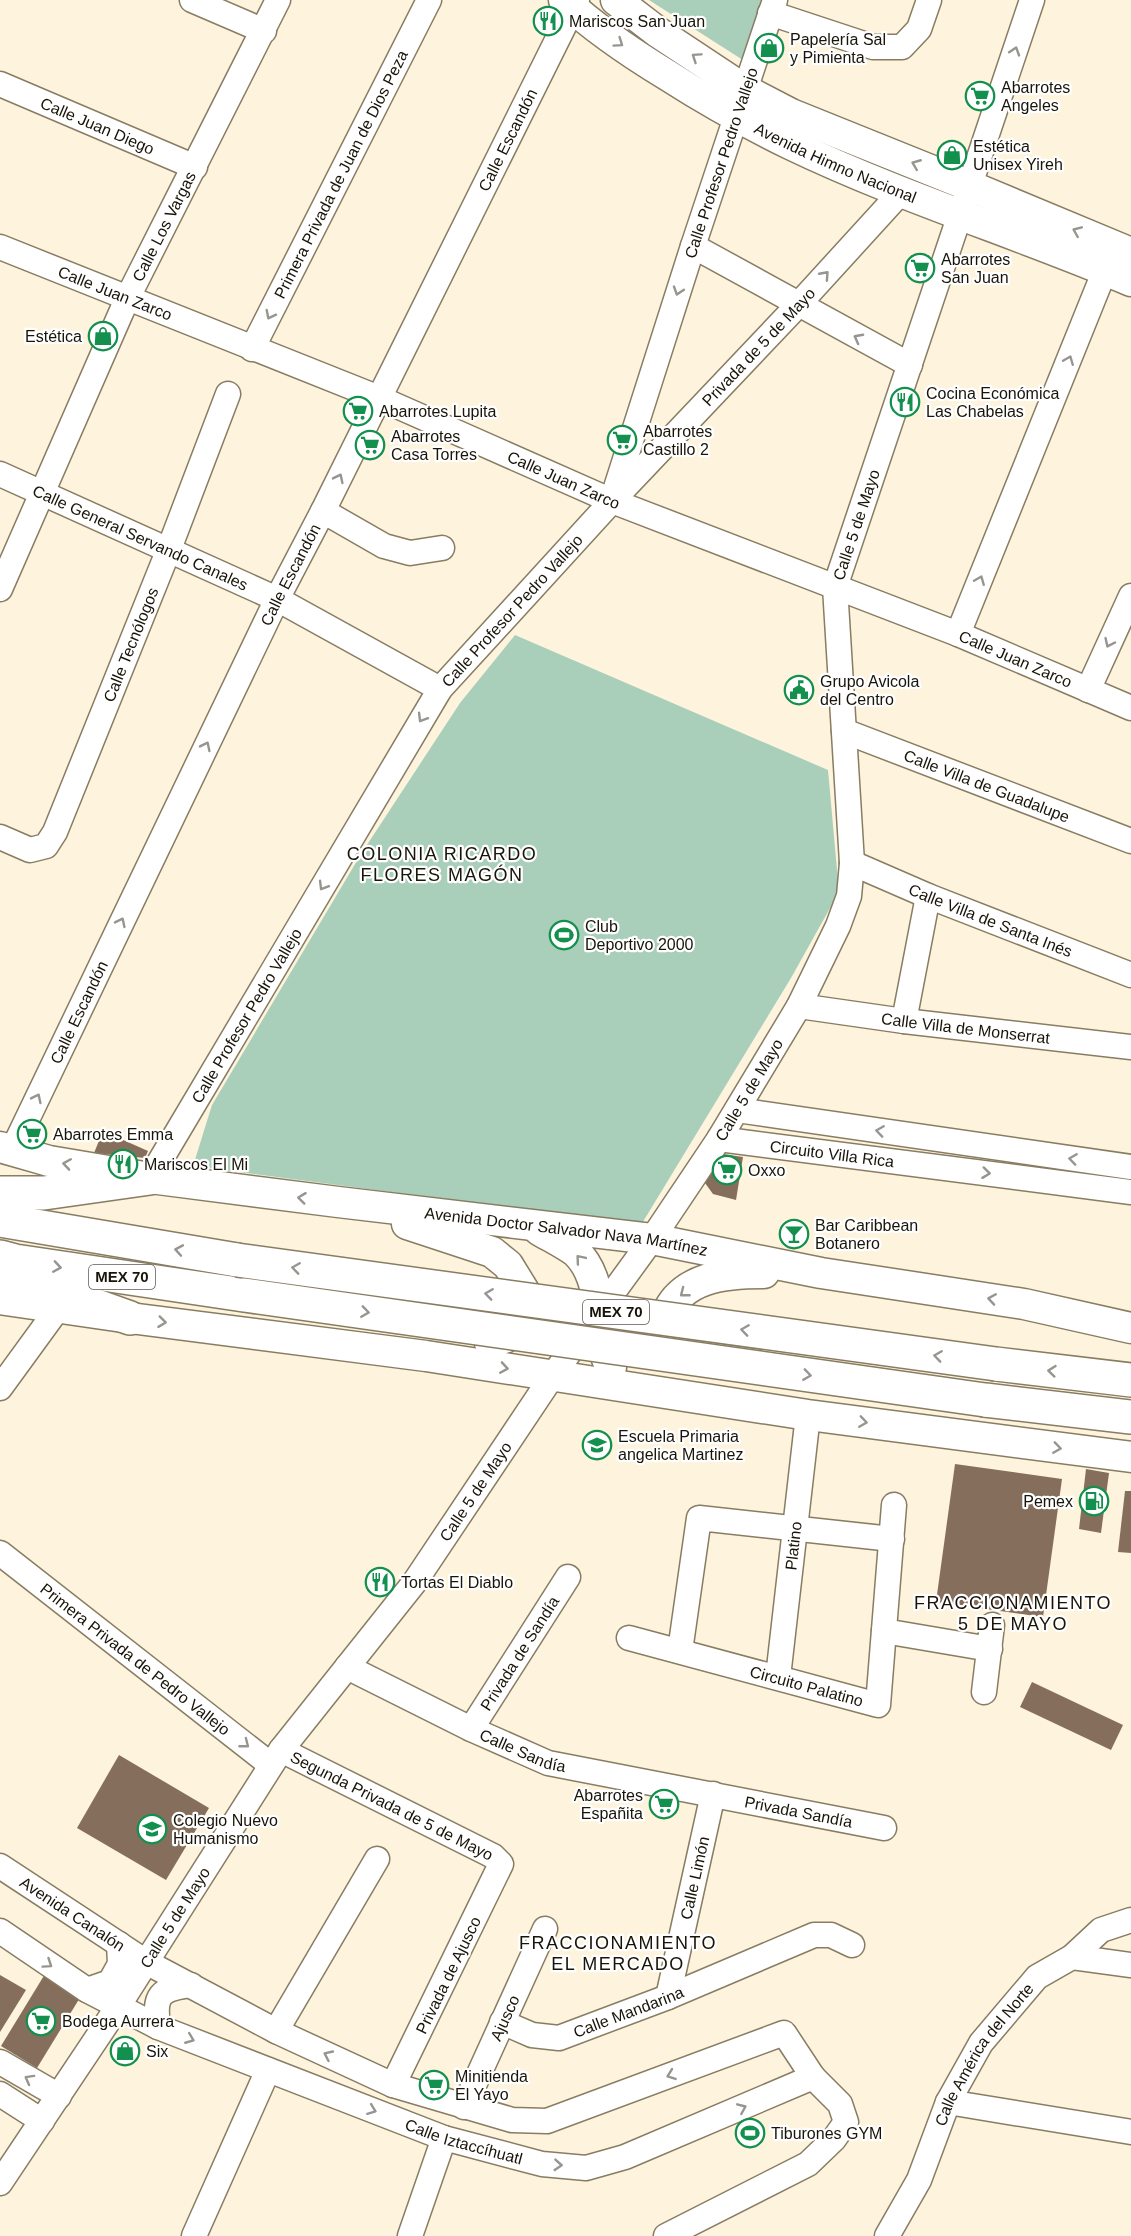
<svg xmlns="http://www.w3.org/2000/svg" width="1131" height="2236" font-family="Helvetica,sans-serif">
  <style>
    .green { fill: #a9cfba }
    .building { fill: #866e5c }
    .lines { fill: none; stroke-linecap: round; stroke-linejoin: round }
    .minor-casing { stroke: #887c62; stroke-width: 27 }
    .major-casing { stroke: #887c62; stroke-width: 33 }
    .highway-casing { stroke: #887c62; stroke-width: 36 }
    .minor { stroke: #fff; stroke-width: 24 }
    .major { stroke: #fff; stroke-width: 30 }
    .highway { stroke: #fff; stroke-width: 33 }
    .highway-bridge-casing { stroke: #887c62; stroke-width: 36; stroke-linecap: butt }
    .highway-bridge { stroke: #fff; stroke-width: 33 }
    .oneway { stroke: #979590 }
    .labels { text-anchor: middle; stroke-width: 4.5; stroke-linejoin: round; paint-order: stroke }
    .shield { fill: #fff; stroke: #5d5a53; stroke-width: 1.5 }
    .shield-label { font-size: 15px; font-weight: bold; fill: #181409 }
    .poi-label { font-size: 16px; fill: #181409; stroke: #fff; text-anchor: start }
    .street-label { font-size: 16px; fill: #181409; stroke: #fff }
    .neighbourhood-label { font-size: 18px; letter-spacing: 1.5px; fill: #181409; stroke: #fff }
  </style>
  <rect width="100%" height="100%" fill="#fef3dc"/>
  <!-- green -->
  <g class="green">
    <path d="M649,0h118l-21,62z"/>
    <path d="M515,635l313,135 11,122 -48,86 -150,247 -448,-59 19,-61 149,-251 99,-151z"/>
  </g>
  <!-- building -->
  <g class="building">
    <path d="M103,1131l45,20 -3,7 -51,-5z"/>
    <path d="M723,1154l20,3 -7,43 -23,-6 -8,-11z"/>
    <path d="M955,1464l107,15 -19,138 -107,-15z"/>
    <path d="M1086,1469l23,4 -8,60 -22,-4z"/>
    <path d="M1125,1491h6v62l-13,-1z"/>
    <path d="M1032,1682l91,43 -12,25 -91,-43z"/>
    <path d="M119,1755l90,53 -43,72 -89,-52z"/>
    <path d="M45,1974l36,22 -44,72 -36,-22z"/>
    <path d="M0,1975l26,15 -26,42z"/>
  </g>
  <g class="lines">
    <!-- minor casing -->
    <g class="minor-casing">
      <g id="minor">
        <path d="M192,0l72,31"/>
        <path d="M770,13l103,34h29l17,-18 10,-29"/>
        <path id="s1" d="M0,84l195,83"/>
        <path d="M693,246l217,119"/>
        <path id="s2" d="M0,247l379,151 233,103 346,133 173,74"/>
        <path id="s3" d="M252,349l177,-349"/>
        <path id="s4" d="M0,474l277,125 163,90"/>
        <path id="s5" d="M614,494l79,-248 82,-246"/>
        <path d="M323,511l61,35 26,7 32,-5"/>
        <path id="s6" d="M0,589l127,-290 151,-299"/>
        <path d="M958,634l147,-364"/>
        <path d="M1088,690l43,-94"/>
        <path id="s7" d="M844,731l287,110"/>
        <path id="s8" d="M0,837l30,13 16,-4 9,-14 114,-283 59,-155"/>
        <path id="s9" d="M852,863l76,33 203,79"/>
        <path id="s10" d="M799,1006l105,15 227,26"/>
        <path d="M904,1021l24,-125"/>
        <path d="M737,1110l394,57"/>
        <path id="s11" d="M719,1139l412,53"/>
        <path id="s12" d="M12,1151l265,-552 46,-88 254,-511"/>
        <path id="s13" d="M150,1178l290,-489 172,-188 186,-196 104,-114"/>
        <path d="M0,1388l59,-81"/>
        <path id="s14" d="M0,1553l271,212"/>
        <path d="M884,1631l106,18"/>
        <path id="s15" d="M629,1638l249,67 16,-200"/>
        <path d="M680,1651l19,-133 193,21"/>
        <path id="s16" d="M347,1667l124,62 77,34 336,65"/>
        <path id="s17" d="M778,1677l30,-262"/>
        <path d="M984,1692l8,-67"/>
        <path id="s18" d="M471,1729l97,-152"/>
        <path id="s19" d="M281,1750l212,106 8,8 -108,221"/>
        <path id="s20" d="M0,1866l146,96 130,69 117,54 119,35 35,1 237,-88 29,44 27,27 6,18 -12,17 -26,25 -142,72"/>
        <path id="s21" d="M0,1931l87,59 71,37 286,111 98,26 44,4 39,-11 188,-80"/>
        <path d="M1072,1957l59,8"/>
        <path d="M87,1990l23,-8 10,-18 -1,-20"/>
        <path id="s22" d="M668,1997l45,-203"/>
        <path id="s23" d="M502,2022l30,13 27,3 109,-41 146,-62h17l21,10"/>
        <path d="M158,2027c-4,-32 1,-38 33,-42"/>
        <path d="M276,2031l101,-172"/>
        <path d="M0,2062l59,34"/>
        <path d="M0,2094l42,27"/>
        <path d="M948,2102l183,30"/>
        <path id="s24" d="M464,2107l81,-178"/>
        <path id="s25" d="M0,2183l119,-178 162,-255 133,-167 139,-208 99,-136 67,-100 80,-133 39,-80 11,-30 3,-33 -17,-276 197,-587"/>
        <path d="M194,2236l74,-166"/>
        <path d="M410,2236l34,-98"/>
        <path id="s26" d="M887,2236l32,-56 29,-78 33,-59 56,-66 35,-20 29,-27 30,-10"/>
      </g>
    </g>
    <!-- major casing -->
    <g class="major-casing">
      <g id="major">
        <path id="s27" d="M564,0c31,29 67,53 103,75 39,25 80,48 123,69 110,53 228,89 341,137"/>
        <path d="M616,0l43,33 86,57 46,24 179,72 161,67"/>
        <path id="s28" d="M0,1147l49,14 101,17 188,24 314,37 169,34 203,31 107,24"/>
        <path d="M407,1224l85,28 16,13 16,26 2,13 -9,20 -10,13 -17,6"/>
        <path d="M539,1230c12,7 26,14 37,22 20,19 22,49 25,74 2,15 2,28 10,41"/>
        <path d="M0,1299l130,19 296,38 382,59 323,42"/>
        <path d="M659,1340c0,-7 4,-15 6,-22 15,-42 62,-45 99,-45"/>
      </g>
    </g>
    <!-- highway casing -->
    <g class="highway-casing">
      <g id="highway">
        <path d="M0,1193h44l106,-15"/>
        <path d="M0,1220l237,40"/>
        <path d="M0,1257l15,4 229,34"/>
        <path d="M7,1274l123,44"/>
        <path d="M996,1364l135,16"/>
        <path d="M985,1400l146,17"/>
      </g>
    </g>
    <!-- minor -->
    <use href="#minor" class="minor"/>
    <!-- major -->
    <use href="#major" class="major"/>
    <!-- highway -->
    <use href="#highway" class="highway"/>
    <!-- highway-bridge casing -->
    <g class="highway-bridge-casing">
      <g id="highway-bridge">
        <path d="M237,1260l759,104"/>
        <path d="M244,1295l741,105"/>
      </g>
    </g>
    <!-- highway-bridge -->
    <use href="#highway-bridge" class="highway-bridge"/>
  </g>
  <!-- one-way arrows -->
  <defs><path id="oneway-chevron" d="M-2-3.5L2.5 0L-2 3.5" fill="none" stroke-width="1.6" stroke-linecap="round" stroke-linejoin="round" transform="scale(1.5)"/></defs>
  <g class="oneway">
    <use href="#oneway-chevron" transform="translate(619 43) rotate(35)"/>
    <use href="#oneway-chevron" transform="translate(1015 51) rotate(-72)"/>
    <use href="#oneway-chevron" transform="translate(696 57) rotate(-146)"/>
    <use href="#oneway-chevron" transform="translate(916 164) rotate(-158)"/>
    <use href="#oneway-chevron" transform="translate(1077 231) rotate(-157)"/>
    <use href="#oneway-chevron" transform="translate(825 275) rotate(-48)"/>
    <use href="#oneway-chevron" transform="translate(678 291) rotate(108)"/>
    <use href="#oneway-chevron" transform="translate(270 315) rotate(117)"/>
    <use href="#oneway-chevron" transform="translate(858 338) rotate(-152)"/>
    <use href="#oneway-chevron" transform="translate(1069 360) rotate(-68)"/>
    <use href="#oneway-chevron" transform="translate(339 478) rotate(-64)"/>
    <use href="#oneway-chevron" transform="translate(980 580) rotate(-68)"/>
    <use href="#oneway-chevron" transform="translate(1109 643) rotate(115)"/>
    <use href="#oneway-chevron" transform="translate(422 718) rotate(121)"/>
    <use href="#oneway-chevron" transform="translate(206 746) rotate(-64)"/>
    <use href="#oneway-chevron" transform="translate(323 886) rotate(121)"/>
    <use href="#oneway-chevron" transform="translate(121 922) rotate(-64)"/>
    <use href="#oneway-chevron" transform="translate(37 1098) rotate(-64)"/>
    <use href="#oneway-chevron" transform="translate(880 1131) rotate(-172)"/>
    <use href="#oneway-chevron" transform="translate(1073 1159) rotate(-172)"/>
    <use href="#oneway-chevron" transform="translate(67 1164) rotate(-171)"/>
    <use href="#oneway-chevron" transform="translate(986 1173) rotate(7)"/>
    <use href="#oneway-chevron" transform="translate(302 1198) rotate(-173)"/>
    <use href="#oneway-chevron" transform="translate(179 1250) rotate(-170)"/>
    <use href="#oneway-chevron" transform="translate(580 1259) rotate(-130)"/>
    <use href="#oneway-chevron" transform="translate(57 1267) rotate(9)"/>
    <use href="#oneway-chevron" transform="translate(296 1268) rotate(-172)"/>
    <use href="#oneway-chevron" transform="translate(684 1293) rotate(142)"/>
    <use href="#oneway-chevron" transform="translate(489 1294) rotate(-172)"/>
    <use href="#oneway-chevron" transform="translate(992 1299) rotate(-171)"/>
    <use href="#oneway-chevron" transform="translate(365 1312) rotate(8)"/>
    <use href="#oneway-chevron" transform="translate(162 1322) rotate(7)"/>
    <use href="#oneway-chevron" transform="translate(745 1330) rotate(-172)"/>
    <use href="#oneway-chevron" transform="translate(938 1356) rotate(-172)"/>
    <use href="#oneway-chevron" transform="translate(504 1368) rotate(9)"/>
    <use href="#oneway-chevron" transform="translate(1052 1371) rotate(-174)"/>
    <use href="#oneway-chevron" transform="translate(807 1375) rotate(8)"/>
    <use href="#oneway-chevron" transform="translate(863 1422) rotate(8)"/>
    <use href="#oneway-chevron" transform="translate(1057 1448) rotate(8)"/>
    <use href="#oneway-chevron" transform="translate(245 1744) rotate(38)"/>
    <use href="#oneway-chevron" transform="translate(48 1964) rotate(34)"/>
    <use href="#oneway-chevron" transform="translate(190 2039) rotate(22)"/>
    <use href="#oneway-chevron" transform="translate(328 2055) rotate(-155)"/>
    <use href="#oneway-chevron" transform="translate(671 2075) rotate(160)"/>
    <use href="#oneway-chevron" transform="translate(29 2079) rotate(-151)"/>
    <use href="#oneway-chevron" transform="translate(742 2108) rotate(-23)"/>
    <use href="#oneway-chevron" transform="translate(372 2110) rotate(21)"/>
    <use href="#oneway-chevron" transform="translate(558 2165) rotate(4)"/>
  </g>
  <!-- icons -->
  <defs>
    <g id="restaurant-ring" transform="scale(1.5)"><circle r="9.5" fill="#fff" stroke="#13904d" stroke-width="1.5"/><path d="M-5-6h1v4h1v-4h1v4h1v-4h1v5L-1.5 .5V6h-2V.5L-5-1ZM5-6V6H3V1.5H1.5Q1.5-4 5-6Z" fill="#13904d"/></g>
    <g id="shop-ring" transform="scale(1.5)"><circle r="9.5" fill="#fff" stroke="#13904d" stroke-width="1.5"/><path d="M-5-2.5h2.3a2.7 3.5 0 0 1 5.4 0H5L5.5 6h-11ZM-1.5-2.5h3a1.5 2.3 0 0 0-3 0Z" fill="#13904d"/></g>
    <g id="supermarket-ring" transform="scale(1.5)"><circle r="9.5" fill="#fff" stroke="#13904d" stroke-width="1.5"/><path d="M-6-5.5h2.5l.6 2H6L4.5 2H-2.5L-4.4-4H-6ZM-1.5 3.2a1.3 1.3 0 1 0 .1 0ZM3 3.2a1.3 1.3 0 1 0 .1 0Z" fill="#13904d"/></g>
    <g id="civic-ring" transform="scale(1.5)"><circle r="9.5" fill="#fff" stroke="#13904d" stroke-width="1.5"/><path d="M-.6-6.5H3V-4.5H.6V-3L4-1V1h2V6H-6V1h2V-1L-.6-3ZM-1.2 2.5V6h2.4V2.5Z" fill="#13904d"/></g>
    <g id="stadium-ring" transform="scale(1.5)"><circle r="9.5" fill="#fff" stroke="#13904d" stroke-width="1.5"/><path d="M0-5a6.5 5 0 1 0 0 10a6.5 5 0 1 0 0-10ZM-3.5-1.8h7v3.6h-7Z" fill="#13904d"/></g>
    <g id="bar-ring" transform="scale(1.5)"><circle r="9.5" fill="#fff" stroke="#13904d" stroke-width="1.5"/><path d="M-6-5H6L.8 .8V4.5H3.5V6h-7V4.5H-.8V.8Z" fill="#13904d"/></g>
    <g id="school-ring" transform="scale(1.5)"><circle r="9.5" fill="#fff" stroke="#13904d" stroke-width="1.5"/><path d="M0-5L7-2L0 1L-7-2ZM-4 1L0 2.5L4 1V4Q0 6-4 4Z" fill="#13904d"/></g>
    <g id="fuel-ring" transform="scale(1.5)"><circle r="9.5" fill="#fff" stroke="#13904d" stroke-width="1.5"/><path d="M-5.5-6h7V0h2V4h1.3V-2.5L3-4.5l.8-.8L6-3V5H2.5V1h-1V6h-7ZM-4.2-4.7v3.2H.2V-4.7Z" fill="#13904d"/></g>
  </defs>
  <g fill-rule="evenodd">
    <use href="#restaurant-ring" x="548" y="21"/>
    <use href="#shop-ring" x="769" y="48"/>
    <use href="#supermarket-ring" x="980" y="96"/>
    <use href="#shop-ring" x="952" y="155"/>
    <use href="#supermarket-ring" x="920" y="268"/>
    <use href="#shop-ring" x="103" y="336"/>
    <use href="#restaurant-ring" x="905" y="402"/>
    <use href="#supermarket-ring" x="358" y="411"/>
    <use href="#supermarket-ring" x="622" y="440"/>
    <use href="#supermarket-ring" x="370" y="445"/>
    <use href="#civic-ring" x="799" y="690"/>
    <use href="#stadium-ring" x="564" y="935"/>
    <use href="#supermarket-ring" x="32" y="1134"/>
    <use href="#restaurant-ring" x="123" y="1164"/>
    <use href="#supermarket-ring" x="727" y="1170"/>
    <use href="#bar-ring" x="794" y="1234"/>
    <use href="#school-ring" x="597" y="1445"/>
    <use href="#fuel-ring" x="1094" y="1501"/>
    <use href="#restaurant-ring" x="380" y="1582"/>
    <use href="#supermarket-ring" x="664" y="1804"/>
    <use href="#school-ring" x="152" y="1829"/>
    <use href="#supermarket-ring" x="41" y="2021"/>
    <use href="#shop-ring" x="125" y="2051"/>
    <use href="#supermarket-ring" x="434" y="2085"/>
    <use href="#stadium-ring" x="750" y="2133"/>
  </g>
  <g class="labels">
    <!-- shield labels -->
    <g class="shield">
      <rect x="89" y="1265" width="66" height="24" rx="4.5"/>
      <rect x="583" y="1300" width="66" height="24" rx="4.5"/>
    </g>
    <g class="shield-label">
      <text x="122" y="1282">MEX 70</text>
      <text x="616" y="1317">MEX 70</text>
    </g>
    <!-- poi labels -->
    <g class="poi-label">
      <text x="569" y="27">Mariscos San Juan</text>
      <text x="790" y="45">Papelería Sal<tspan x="790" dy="18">y Pimienta</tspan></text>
      <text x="1001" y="93">Abarrotes<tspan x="1001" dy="18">Angeles</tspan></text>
      <text x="973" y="152">Estética<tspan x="973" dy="18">Unisex Yireh</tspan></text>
      <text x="941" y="265">Abarrotes<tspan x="941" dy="18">San Juan</tspan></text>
      <text x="82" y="342" text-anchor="end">Estética</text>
      <text x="926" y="399">Cocina Económica<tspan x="926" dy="18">Las Chabelas</tspan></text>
      <text x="379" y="417">Abarrotes Lupita</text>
      <text x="643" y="437">Abarrotes<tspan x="643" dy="18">Castillo 2</tspan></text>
      <text x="391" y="442">Abarrotes<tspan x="391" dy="18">Casa Torres</tspan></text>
      <text x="820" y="687">Grupo Avicola<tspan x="820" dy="18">del Centro</tspan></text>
      <text x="585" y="932">Club<tspan x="585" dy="18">Deportivo 2000</tspan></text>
      <text x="53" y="1140">Abarrotes Emma</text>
      <text x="144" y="1170">Mariscos El Mi</text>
      <text x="748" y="1176">Oxxo</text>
      <text x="815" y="1231">Bar Caribbean<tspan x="815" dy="18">Botanero</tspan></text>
      <text x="618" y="1442">Escuela Primaria<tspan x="618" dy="18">angelica Martinez</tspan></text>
      <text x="1073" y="1507" text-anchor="end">Pemex</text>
      <text x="401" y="1588">Tortas El Diablo</text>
      <text x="643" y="1801" text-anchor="end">Abarrotes<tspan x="643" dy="18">Españita</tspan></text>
      <text x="173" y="1826">Colegio Nuevo<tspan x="173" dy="18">Humanismo</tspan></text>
      <text x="62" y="2027">Bodega Aurrera</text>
      <text x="146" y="2057">Six</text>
      <text x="455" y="2082">Minitienda<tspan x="455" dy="18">El Yayo</tspan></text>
      <text x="771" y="2139">Tiburones GYM</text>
    </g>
    <!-- street labels -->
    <g class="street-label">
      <text dy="6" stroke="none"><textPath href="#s1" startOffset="106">Calle Juan Diego</textPath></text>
      <text dy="6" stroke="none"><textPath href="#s12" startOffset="1126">Calle Escandón</textPath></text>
      <text dy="6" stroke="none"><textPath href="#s27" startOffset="318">Avenida Himno Nacional</textPath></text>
      <text dy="6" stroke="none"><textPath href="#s5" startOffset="348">Calle Profesor Pedro Vallejo</textPath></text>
      <text dy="6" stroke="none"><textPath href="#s3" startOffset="196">Primera Privada de Juan de Dios Peza</textPath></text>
      <text dy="6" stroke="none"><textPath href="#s6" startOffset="398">Calle Los Vargas</textPath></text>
      <text dy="6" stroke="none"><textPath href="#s2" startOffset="124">Calle Juan Zarco</textPath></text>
      <text dy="6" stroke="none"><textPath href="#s13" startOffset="1036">Privada de 5 de Mayo</textPath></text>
      <text dy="6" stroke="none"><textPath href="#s2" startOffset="610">Calle Juan Zarco</textPath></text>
      <text dy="6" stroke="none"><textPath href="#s25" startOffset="1920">Calle 5 de Mayo</textPath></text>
      <text dy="6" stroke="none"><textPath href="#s4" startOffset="154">Calle General Servando Canales</textPath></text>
      <text dy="6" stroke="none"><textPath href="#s12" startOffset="640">Calle Escandón</textPath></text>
      <text dy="6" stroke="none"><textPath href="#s13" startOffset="675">Calle Profesor Pedro Vallejo</textPath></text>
      <text dy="6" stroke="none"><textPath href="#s8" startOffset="268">Calle Tecnólogos</textPath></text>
      <text dy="6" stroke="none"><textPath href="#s2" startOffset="1096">Calle Juan Zarco</textPath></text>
      <text dy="6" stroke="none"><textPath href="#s7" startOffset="153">Calle Villa de Guadalupe</textPath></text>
      <text dy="6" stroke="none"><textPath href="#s9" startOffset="150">Calle Villa de Santa Inés</textPath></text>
      <text dy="6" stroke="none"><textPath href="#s12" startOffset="154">Calle Escandón</textPath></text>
      <text dy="6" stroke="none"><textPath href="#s13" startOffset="189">Calle Profesor Pedro Vallejo</textPath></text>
      <text dy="6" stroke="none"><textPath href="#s10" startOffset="168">Calle Villa de Monserrat</textPath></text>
      <text dy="6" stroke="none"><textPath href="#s25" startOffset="1326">Calle 5 de Mayo</textPath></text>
      <text dy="6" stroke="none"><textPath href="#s11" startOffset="114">Circuito Villa Rica</textPath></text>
      <text dy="6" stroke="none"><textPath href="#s28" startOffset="573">Avenida Doctor Salvador Nava Martínez</textPath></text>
      <text dy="6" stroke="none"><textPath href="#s25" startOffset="840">Calle 5 de Mayo</textPath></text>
      <text dy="6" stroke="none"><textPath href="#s17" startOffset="132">Platino</textPath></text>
      <text dy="6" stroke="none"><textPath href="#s18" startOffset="90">Privada de Sandía</textPath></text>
      <text dy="6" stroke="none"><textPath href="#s14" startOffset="172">Primera Privada de Pedro Vallejo</textPath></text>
      <text dy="6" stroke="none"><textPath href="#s15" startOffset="184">Circuito Palatino</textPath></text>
      <text dy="6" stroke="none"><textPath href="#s16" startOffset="195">Calle Sandía</textPath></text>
      <text dy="6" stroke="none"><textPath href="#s19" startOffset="124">Segunda Privada de 5 de Mayo</textPath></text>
      <text dy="6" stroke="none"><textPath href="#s16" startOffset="478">Privada Sandía</textPath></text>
      <text dy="6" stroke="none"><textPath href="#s22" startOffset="122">Calle Limón</textPath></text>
      <text dy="6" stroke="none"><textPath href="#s20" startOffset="87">Avenida Canalón</textPath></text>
      <text dy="6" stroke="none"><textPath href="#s25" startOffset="318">Calle 5 de Mayo</textPath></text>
      <text transform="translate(448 1975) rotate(-64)" y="6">Privada de Ajusco</text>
      <text dy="6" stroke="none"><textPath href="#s23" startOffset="134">Calle Mandarina</textPath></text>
      <text dy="6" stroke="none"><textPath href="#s24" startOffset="98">Ajusco</textPath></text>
      <text dy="6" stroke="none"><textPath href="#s26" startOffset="207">Calle América del Norte</textPath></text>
      <text dy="6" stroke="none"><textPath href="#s21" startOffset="512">Calle Iztaccíhuatl</textPath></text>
    </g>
    <!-- neighbourhood labels -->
    <g class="neighbourhood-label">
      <text x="442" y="860">COLONIA RICARDO<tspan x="442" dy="21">FLORES MAGÓN</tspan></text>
      <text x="1013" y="1609">FRACCIONAMIENTO<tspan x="1013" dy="21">5 DE MAYO</tspan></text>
      <text x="618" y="1949">FRACCIONAMIENTO<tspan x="618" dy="21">EL MERCADO</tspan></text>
    </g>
  </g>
</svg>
